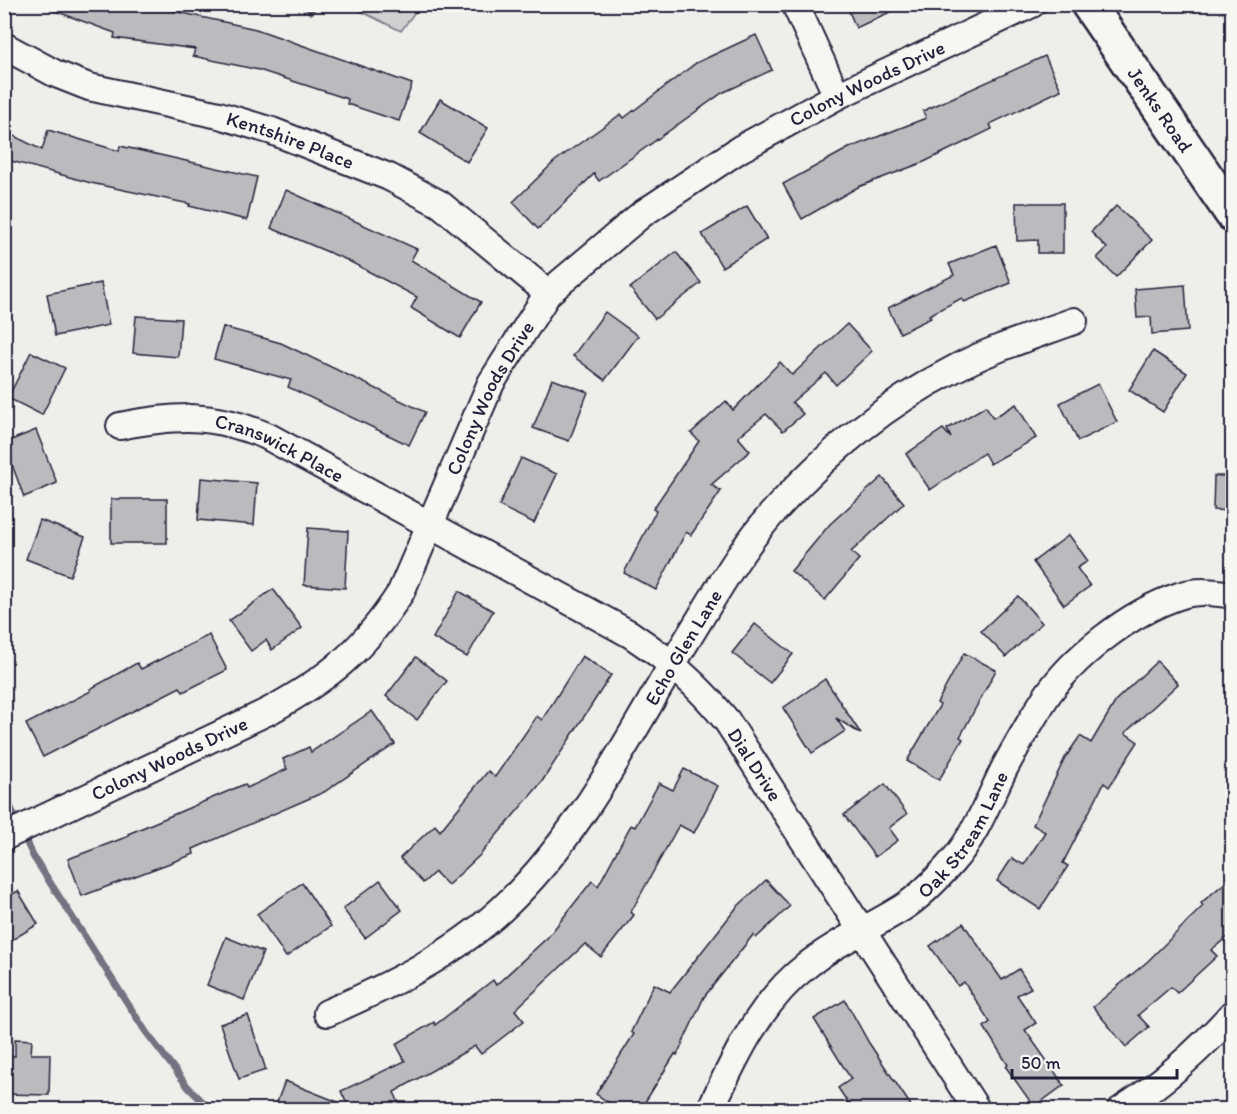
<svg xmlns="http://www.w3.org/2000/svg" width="1237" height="1114" font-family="Itim,sans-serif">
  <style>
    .green { fill: #d0d0d1; stroke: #797986; stroke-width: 1.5 }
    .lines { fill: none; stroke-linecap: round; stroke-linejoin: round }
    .stream { stroke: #727281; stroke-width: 7 }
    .building { fill: #bbbbbf; stroke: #22223b; stroke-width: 1.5 }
    .street-casing { stroke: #22223b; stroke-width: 30 }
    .secondary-casing { stroke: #22223b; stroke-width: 38 }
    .street { stroke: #f6f6f2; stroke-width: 26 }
    .secondary { stroke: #f6f6f2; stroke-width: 33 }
    .labels { text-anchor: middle; stroke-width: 4.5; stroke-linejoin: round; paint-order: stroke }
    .street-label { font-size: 20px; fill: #22223b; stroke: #f6f6f2 }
  </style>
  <rect width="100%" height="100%" fill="#eeeeeb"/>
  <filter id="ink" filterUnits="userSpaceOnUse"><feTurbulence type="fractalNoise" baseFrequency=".0167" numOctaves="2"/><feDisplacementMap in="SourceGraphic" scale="12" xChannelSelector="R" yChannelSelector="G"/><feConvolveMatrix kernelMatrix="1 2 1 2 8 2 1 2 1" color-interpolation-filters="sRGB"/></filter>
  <g filter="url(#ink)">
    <!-- green -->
    <path class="green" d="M348,5l72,-1v1l-19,26z"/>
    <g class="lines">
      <!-- stream -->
      <g class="stream">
        <path d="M304,4l7,7"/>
        <path d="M4,793l29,63 113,176 42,55 23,23"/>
      </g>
    </g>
    <!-- building -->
    <g class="building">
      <path d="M44,4h130l-1,7 83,18 156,55 -13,37 -52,-17 1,-5 -89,-29 -66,-14 2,-7 -81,-11 1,-5 -71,-26z"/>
      <path d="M846,4h61l-51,24z"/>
      <path d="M756,35l16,35 -50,23 -123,88 -5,-7 -56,55 -25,-27 42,-41 66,-47 3,4 72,-55z"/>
      <path d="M1045,56l16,34 -71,34 2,5 -68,33 -66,25 -56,32 -19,-35 66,-36 77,-30 -3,-7z"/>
      <path d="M440,99l48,29 -21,34 -47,-29z"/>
      <path d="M48,130l71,21 1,-5 137,31 -10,43 -58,-14 1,-2 -99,-21 -87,-24v-28l38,19z"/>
      <path d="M286,190l131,59 -6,11 70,42 -21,36 -49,-30 6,-11 -70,-37 -76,-32z"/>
      <path d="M1016,203h47v50h-25v-13l-21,1z"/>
      <path d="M747,206l20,33 -45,28 -20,-33z"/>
      <path d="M1116,206l36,34 -36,37 -19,-19 10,-10 -16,-16z"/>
      <path d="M996,245l15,38 -47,19 -2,-4 -33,17 2,3 -31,15 -12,-25 66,-33 -5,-11z"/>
      <path d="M676,252l25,31 -46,36 -25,-31z"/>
      <path d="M101,283l8,42 -54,11 -8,-42z"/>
      <path d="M1185,285l3,46 -36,3 -1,-17 -14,1 -2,-29z"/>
      <path d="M605,312l33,24 -33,44 -32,-24z"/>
      <path d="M136,316l45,3 -3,38 -45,-4z"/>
      <path d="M847,324l25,27 -36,34 -10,-12 -34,29 11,12 -20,17 -17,-17 -28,23 12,14 -39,34 10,6 -30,44 -5,-3 -30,58 -32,-17 32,-62 -3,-2 46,-68 -8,-8 35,-32 7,9 47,-48 12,13z"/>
      <path d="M223,327l58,16 144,69 -16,33 -121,-58 3,-7 -77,-21z"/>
      <path d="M1153,351l34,22 -24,39 -34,-22z"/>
      <path d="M31,352l34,16 -23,47 -34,-17z"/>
      <path d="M552,379l36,13 -19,49 -36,-13z"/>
      <path d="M1098,384l19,38 -39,19 -18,-38z"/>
      <path d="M1016,404l20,34 -46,26 -6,-11 -54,37 -24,-36 37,-25 8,9 -4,-9 39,-23 7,12z"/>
      <path d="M36,430l21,53 -33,14 -20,-54z"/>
      <path d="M521,458l36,16 -23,49 -35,-17z"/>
      <path d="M1214,476h19v35l-20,-1z"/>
      <path d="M882,477l22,26 -53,49 8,7 -34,41 -34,-29 39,-47z"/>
      <path d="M201,478l56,5 -3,42 -56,-5z"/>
      <rect x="111" y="499" width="56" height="44"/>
      <path d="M40,520l45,17 -15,39 -44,-17z"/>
      <path d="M308,528l40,3 -3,57 -41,-3z"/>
      <path d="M1069,535l19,26 -11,7 13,18 -26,19 -31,-43z"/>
      <path d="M273,589l29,39 -30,22 -6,-10 -15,11 -22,-30z"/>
      <path d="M459,591l34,20 -26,46 -34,-19z"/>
      <path d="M1018,596l24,27 -36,34 -25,-26z"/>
      <path d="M755,624l38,30 -23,29 -38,-30z"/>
      <path d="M209,635l18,35 -44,22 -3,-5 -137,70 -17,-33 65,-33 -1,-2 47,-26 4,6z"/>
      <path d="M964,653l32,17 -36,67 3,2 -24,41 -32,-19 33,-56 -3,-2z"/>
      <path d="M582,656l29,19 -70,108 -61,72 -32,30 -13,-13 -12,11 -23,-25 35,-33 5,6 48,-60 7,6 42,-61 5,4z"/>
      <path d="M416,657l31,24 -30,39 -31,-24z"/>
      <path d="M1157,661l21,23 -53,49 13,9 -29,45 -5,-4 -41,80 5,3 -28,43 -43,-28 15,-23 12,7 21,-33 -12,-7 32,-67 15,-22 11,7 26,-44z"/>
      <path d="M825,679l36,55 -25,-16 9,13 -33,22 -29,-45z"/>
      <path d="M372,711l23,33 -71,48 -131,57 1,5 -112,42 -14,-37 61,-23 -1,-2 117,-50 2,4 40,-19 -4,-10 26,-12 2,5z"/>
      <path d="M684,769l34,17 -24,47 -15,-8 -48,87 3,3 -33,42 -16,-13 -70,66 9,11 -43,33 -6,-8 -81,46 8,18h-128l11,-29 63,25 -7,-15 64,-30 -9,-17 38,-22 1,3 58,-45 3,5 52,-48 44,-56 6,5 33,-61 4,2 24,-44 14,7z"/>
      <path d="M885,784l22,30 -18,14 9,12 -23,17 -31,-42z"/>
      <path d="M1233,876v57l-22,17 6,6 -40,37 -6,-6 -33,28 11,12 -23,20 -33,-40 55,-46 55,-55 -2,-3z"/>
      <path d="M380,880l22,30 -37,28 -22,-29z"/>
      <path d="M766,880l24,26 -34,32 -3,-3 -49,62 -27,58 -2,-1 -35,56h-20l-24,-16 38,-60 -3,-2 23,-48 16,8 67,-85z"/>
      <path d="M302,883l29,43 -45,31 -29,-43z"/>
      <path d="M18,891l20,33 -34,21v-46z"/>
      <path d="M963,923l39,57 17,-11 12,19 -14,7 19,28 -11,7 39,55 -30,22 -28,-40 2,-2 -24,-38 6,-5 -26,-40 -6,4 -28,-40z"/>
      <path d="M226,937l37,15 -19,48 -37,-15z"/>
      <path d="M845,1000l24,43 45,67h-61l-15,-22 13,-9 -37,-60z"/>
      <path d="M248,1015l18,55 -27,9 -19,-55z"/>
      <path d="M15,1039l17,1 -1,14h19l-1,41 -45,-1v-38h11z"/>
    </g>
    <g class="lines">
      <!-- street casing -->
      <g class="street-casing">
        <g id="street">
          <path d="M795,4l42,92"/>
          <path id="s1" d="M4,46l52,28 33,13 130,28 53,16 117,46 51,27 108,89"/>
          <path id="s2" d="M120,426c57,-11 92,-13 147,10l363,198c39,26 67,50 97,87l250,389"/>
          <path id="s3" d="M4,837l265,-126c60,-33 94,-60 132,-119l90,-209 57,-90 94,-79 98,-65 97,-53 195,-92"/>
          <path id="s4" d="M327,1013c62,-27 126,-58 176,-105 79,-74 128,-176 184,-268 28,-45 55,-95 92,-134 49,-54 109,-103 173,-136 39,-21 81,-34 122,-49"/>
          <path id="s5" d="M710,1110c24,-51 50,-108 95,-143 29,-24 65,-39 97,-59 18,-11 36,-30 50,-46 24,-27 37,-63 53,-95 12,-22 25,-45 39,-67 27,-42 86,-88 135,-104 17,-6 35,-4 53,-1"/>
          <path d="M1121,1110c43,-28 77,-58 111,-96"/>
        </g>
      </g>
      <!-- secondary casing -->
      <g class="secondary-casing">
        <g id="secondary">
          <path id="s6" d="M1088,4l144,210"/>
        </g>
      </g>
      <!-- street -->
      <use href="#street" class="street"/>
      <!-- secondary -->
      <use href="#secondary" class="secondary"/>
    </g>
  </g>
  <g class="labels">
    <!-- street labels -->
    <g class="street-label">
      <text dy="7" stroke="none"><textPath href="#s3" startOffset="1191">Colony Woods Drive</textPath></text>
      <text dy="7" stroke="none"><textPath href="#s6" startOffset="128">Jenks Road</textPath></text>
      <text dy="7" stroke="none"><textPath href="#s1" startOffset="303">Kentshire Place</textPath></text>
      <text dy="7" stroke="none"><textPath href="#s3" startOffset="687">Colony Woods Drive</textPath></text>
      <text dy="7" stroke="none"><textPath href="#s2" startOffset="166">Cranswick Place</textPath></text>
      <text dy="7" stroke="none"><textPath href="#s4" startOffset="524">Echo Glen Lane</textPath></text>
      <text dy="7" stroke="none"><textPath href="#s3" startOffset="183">Colony Woods Drive</textPath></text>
      <text dy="7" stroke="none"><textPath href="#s2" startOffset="746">Dial Drive</textPath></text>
      <text dy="7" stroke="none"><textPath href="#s5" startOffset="384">Oak Stream Lane</textPath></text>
    </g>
  </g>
  <!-- margin -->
  <rect width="1237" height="1114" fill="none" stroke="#f6f6f2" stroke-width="24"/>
  <rect x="12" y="12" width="1213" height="1090" fill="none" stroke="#22223b" stroke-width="2" filter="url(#ink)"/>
  <!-- scale -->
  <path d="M1012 1069v9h165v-9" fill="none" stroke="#22223b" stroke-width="3"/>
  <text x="1021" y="1069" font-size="18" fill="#22223b" stroke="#f6f6f2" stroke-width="4.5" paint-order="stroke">50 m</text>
</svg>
